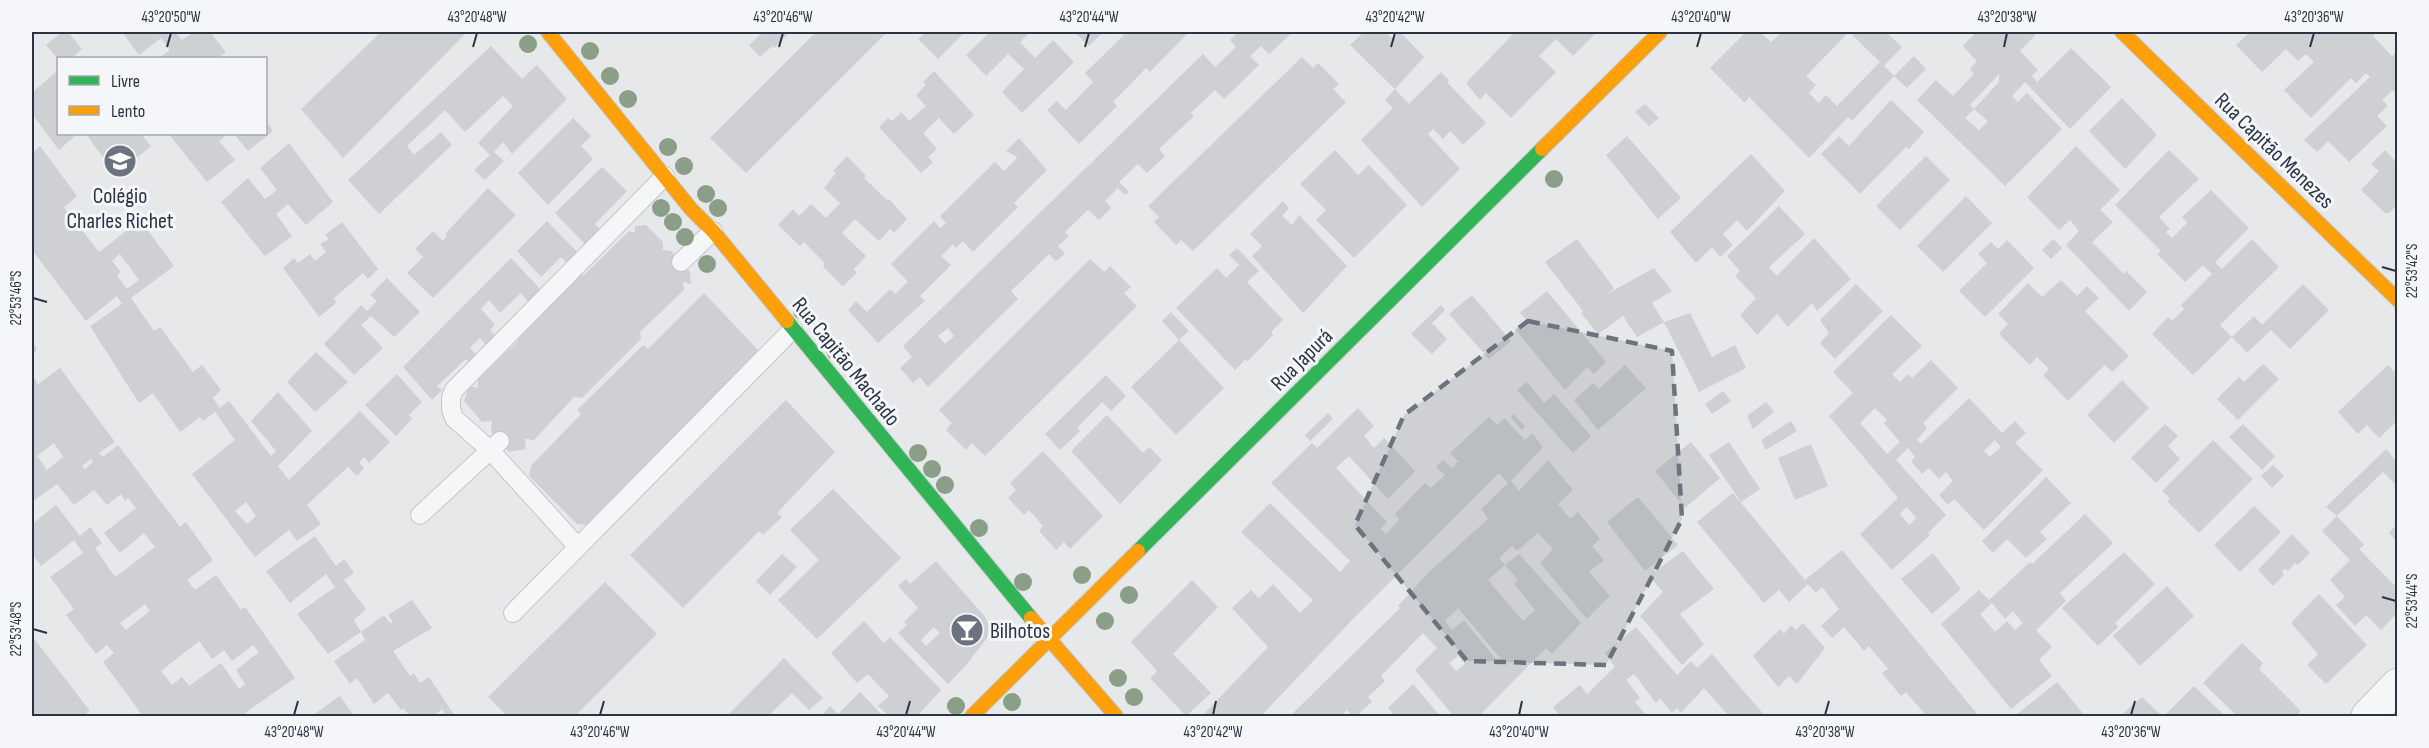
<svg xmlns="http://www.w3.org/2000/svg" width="2429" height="748" font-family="'Sofia Sans Condensed',sans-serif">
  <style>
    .building { fill: #ced0d3; fill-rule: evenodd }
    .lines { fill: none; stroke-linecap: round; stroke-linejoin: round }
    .lane-casing { stroke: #c4c6c8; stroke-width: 20 }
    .street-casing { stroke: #c4c6c8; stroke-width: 35 }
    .fast-casing { stroke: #c4c6c8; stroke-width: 16 }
    .slow-casing { stroke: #c4c6c8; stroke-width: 16 }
    .lane { stroke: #f5f6f7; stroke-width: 18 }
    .street { stroke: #f5f6f7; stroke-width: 33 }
    .fast { stroke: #30b455; stroke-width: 14 }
    .slow { stroke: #ff9f0a; stroke-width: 14 }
    .tree { fill: #8a9e88 }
    .marked { fill: #6c737f; fill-opacity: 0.2; stroke: #6c737f; stroke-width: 4.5; stroke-dasharray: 12 8; stroke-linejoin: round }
    .ticks { fill: none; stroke: #2b3445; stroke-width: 2 }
    .labels { text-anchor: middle; stroke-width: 6; stroke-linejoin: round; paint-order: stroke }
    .street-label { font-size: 22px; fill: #2b3445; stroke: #f4f6f9 }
    .poi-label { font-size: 22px; fill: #2b3445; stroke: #f4f6f9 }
    .neatline { fill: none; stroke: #2b3445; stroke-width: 2 }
    .ticks-label { font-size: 15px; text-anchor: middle; fill: #2b3445 }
  </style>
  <rect width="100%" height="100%" fill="#e6e8ea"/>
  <!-- building -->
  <g class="building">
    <path d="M62,32h6l14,17 -9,8 2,1h-18l-11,-13z"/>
    <path d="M122,32h53l7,8 12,-8h16l16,20 -8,6h-59l11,-8 -9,-12 -22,17z"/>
    <path d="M381,32h86l-124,126 -42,-49z"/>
    <path d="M763,32h27l-16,16 -2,-2 -12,11 -11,-12z"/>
    <path d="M816,32h71l-141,141 -36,-35z"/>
    <path d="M926,32h39l-27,27 -20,-20z"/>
    <path d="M990,32h40l-10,10 15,16 18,-18 21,22 -52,51 -20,-21 22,-23 -16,-15 -22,22 -20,-21z"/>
    <path d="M1074,32h29l-14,14z"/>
    <path d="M1127,32h62l-39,40 -4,-4 -33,34 4,4 -38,38 -32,-34 10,-9 9,9 27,-28 -8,-9z"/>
    <path d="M1238,32h55l-24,22 -8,-8 -11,10 9,9 -35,34 -9,-9 -24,23 3,3 -35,33 6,7 -18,17 -9,-9 -19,18 10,10 -4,3 -7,-7 -13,13 6,7 -12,12 -11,-10 -23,22 4,4 -11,10 7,8 -9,7 -7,-7 -38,37 7,8 -90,88 -8,-10 -7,6 -13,-15 12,-11 -9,-11 300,-292 12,13 21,-20 -6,-7zM948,328l6,8 -9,8 -7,-8z"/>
    <path d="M1364,32h21l8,7 7,-7 24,25 -29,32 -45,-44z"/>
    <path d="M1515,32h82l-24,24 -17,-17 -17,17 17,16 -45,46 -25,-25 -6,7 -14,-17z"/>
    <path d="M1746,32h14l11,10 11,-10h104l16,15 -18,19 10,10 -42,45 -4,-4 -39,41 -60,-61 -4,6 -35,-35zM1849,32l31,30 -43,44 -11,-11 -8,8 -9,-10 7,-8 -10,-9z"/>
    <path d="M1976,32h62l-18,19 18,19 -6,6 5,6 34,-34 40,39 -41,42 -45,-47 -13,14 6,6 9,-9 35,36 -57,57 -88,-86 19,-20 17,16 21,-22 -4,-5 7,-8 -14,-15zM1999,74v8l-25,27 14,12 -9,9 -14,-12 9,-9 -4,-4z"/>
    <path d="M2250,32h127l-4,4 19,20 5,-5v43l-4,-4 -11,10 6,6 -11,10 10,10 -38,36 -21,-21 -11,11 -13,-12 66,-63 -4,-4 -10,10 -5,-5 -40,40 -27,-28 30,-28 -8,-8 -8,7 -12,-12 -24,23 -26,-27z"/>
    <path d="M491,46l31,33 15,-14 30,34 -55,55 -9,-12 -9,10 10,9 -19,19 -11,-10 16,-15 -12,-12 35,-37 -10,-10 -38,36 -20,-22 -38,36 7,9 27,-23 11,13 -73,69 -31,-34z"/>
    <path d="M1914,56l12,13 -19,19 -13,-12z"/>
    <path d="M1302,57l11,11 5,-5 21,21 -6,5 13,13 -153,149 -12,-11 -5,5 -22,-23 5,-5 -11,-11z"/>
    <path d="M58,70v64h19l-18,16 -27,-36v-21z"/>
    <path d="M934,71l40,44 -20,19 -15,-16 -16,15 14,16 -9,8 5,5 -12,11 -42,-46 9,-9 4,3 9,-9 8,9 17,-15 -10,-11 10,-10 -3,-3z"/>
    <path d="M1441,72l8,8 -2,2 39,41 -23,22 -13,-14 -7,8 -10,-10 -5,5 32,35 -38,38 -61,-67 32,-32 -8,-8 10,-11 14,15z"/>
    <path d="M2122,98l35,37 -32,34 -36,-38z"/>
    <path d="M1891,100l33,32 -15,17 -3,-2 -46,47 -39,-40 18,-18 10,10z"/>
    <path d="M1645,104l14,14 -10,8 -14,-14z"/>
    <path d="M573,118l18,18 -10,10 12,13 -45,46 -30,-32z"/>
    <path d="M266,121l7,10 -25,20 -14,-17h32z"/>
    <path d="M86,134h55l10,12 -35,29z"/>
    <path d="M169,134h59l-9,7 16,19 -28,22z"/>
    <path d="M1627,136l54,62 -23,21 -52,-64z"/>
    <path d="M1019,138l28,32 -33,33 4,4 -45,45 -10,-11 -7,7 -3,-4 -12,12 10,9 -31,31 5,5 -47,42 -30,-33 8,-9 11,11 23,-23 5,5 13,-12 -17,-18 43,-43 6,7 6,-5 -6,-7 55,-54 9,9 13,-13 -1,-2 -10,-5z"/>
    <path d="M289,143l44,59 -27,23 -18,-21 -12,10 16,22 -27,20 -44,-54 27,-24 17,21 12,-9 -17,-22z"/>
    <path d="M40,146l37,50 -13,11 35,45 41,-32 34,46 -43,32 23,33 6,-4 33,45 9,-7 19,25 -8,8 7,10 9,-7 42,55 5,-5 -25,-30 27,-29 34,39 -34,35 11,14 71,-69 30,31 -21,21 -5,-6 -5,5 5,6 -7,8 -9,-9 -41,38 14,19 -24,17 -8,-11 -34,27 -63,-83 43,-34 -20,-28 -12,9 -3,-4 -20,15 -27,-39 -14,10 -49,-77 32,-22 -5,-8 -31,25 -54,-71v-97zM120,254l19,26 -12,9 -10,-13 4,-4 -9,-11zM246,502l10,14 -9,8 -12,-13z"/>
    <path d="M2076,146l44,44 -20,20 13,12 -21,20 32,32 2,-3 21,21 -18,19 -63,-66 13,-14 -9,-11 -11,10 -32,-33z"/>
    <path d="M1335,150l23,25 11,-10 38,40 -53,53 -38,-38 10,-10 -26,-26z"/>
    <path d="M2169,150l30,29 -40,38 11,12 -4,3 6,6 15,-15 -5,-6 29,-27 38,38 -34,34 7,7 30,-30 27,28 -59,58 12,12 -39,38 -41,-41 16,-17 4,4 12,-12 -3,-4 31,-31 -9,-9 -18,17 -28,-28 4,-3 -46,-46z"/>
    <path d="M2385,150l12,13v42l-8,8h-4l-24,-23 18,-19 -8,-7z"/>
    <path d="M1751,154l34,37 -38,40 -10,-11 -14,14 10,11 -13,12 -8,-10 -16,16 -26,-31z"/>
    <path d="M847,156l19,20 -2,2 23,22 2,-1 18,20 -13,14 -4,-4 -11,12 -24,-22 -13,14 24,23 -12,13 3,4 -14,13 -20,-19 2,-4 -21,-21 -4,4 -22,-21 15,-16 6,7 12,-12 15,14 14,-15 -16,-15 12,-15 -3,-2z"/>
    <path d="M1926,156l24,24 -50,50 -24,-24z"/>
    <path d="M602,167l25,24 -32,33 6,6 -15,15 -31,-32z"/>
    <path d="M488,188l28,27 -83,83 -26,-25 16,-16 -8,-8 18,-18 10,10 4,-5 -2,-2z"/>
    <path d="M1966,196l26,27 -49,49 -26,-26z"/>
    <path d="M1283,201l6,7 -7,8 10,9 7,-10 48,51 -44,47 -51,-57 10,-10 -12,-12z"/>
    <path d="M1779,206l26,28 -36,33 8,9 37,-38 37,41 -34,32 -5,-8 -24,24 -11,-13 -20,21 -17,-20 16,-17 -21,-22 5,-5 -13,-15z"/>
    <path d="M547,221l31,32 -10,11 -7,-7 -20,20 -24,-26z"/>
    <path d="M342,222l36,47 -10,10 -5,-6 -29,25 2,5 -17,14 -36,-49 11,-10 4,5 12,-9 5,7 11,-9 -6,-8 9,-5 -4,-4z"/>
    <path d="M646,225l17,17v8l8,1 19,21 1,12 -8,-2 1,8 -44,42 1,7 -59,59 -8,-1 -40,43 -9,-1 1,10 -17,3 -18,-20 1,-11 -10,1 -18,-21 5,-15 9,2v-9l40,-38 -1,-7 60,-59h7l45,-44 6,2v-7z"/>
    <path d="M1577,239l37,49 -7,6 47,-26 18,23 -20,12 12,19 -27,15 -14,-21 -25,18 -17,-21 2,-2 -38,-49z"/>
    <path d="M2053,239l9,9 -11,11 -9,-9z"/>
    <path d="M2007,240l27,28 -49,49 -26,-26 28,-28 -9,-9 13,-12 7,7z"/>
    <path d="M1237,248l22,23 -12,11 36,38 -12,12 2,3 -25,26 -3,-1 -10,10 -59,-62 41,-40 9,10 13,-13 -10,-10z"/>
    <path d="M511,258l30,32 -12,13 -8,-10 -21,20 -11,-13 -8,9 14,16 -5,5 5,6 -9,9 -6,-7 -10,10 7,7 -8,7 -3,-3 -29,27 5,4 -10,10 -29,-33z"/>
    <path d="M1090,259l14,13 6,-6 21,21 -7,6 13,13 -152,150 -13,-13 -6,7 -20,-20 6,-7 -13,-13z"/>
    <path d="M387,278l33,34 -26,25 -23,-21 -10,9 22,23 -29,27 -30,-31 37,-39 6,6 10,-10 -7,-6z"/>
    <path d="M2061,280l16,16 10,-10 12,12 -14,13 44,45 -17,16 -7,-7 -37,36 -25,-26 6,-6 -12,-12 -7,8 -31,-31 9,-10 -10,-10 30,-31 14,14z"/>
    <path d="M1856,284l27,27 -48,48 -15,-16 9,-10 -9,-13z"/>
    <path d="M2303,284l26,26 -39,39 -19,-19 -24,23 -15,-16 22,-21 8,9z"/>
    <path d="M1547,291l59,71 -12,12 -7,-7 -22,23 -50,-61 11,-10 -6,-6z"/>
    <path d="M704,293l55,58 -54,54 4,4 -67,67 -4,-3 -50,52 -11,-1 -48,-48 2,-10 50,-52 -4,-4 66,-65 5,4z"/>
    <path d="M1472,295l39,46 -22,18 -40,-45z"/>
    <path d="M1441,305l4,5 -13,13 15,16 -15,15 -21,-20z"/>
    <path d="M1171,312l18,19 -10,9 -17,-19z"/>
    <path d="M1690,313l22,44 23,-12 11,23 -47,24 -35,-70z"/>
    <path d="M1891,315l31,31 -30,28 8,8 8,-8 4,4 19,-18 27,28 -35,35 4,5 -10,12 4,4 48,-46 33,35 13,-12 11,12 -11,10 28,27 -59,60 -30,-31 -6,6 -9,-10 14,-14 -7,-9 -7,7 -10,-11 -7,6 -11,-13 4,-4 -7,-9 -12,12 50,55 -18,18 2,2 -38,35 -32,-36 38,-36 -69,-82 24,-23 -20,-21zM1875,408l12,12 -3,3 16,19 -13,12 -27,-31zM1995,440l6,7 -11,10 -6,-6zM1907,507l9,11 -7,7 -9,-11z"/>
    <path d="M1179,340l45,48 -48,47 -45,-48z"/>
    <path d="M32,342l5,8 -5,4z"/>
    <path d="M316,352l32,30 -33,30 -28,-30z"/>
    <path d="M2263,364l16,15 -41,41 -21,-21 22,-22 5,5z"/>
    <path d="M1625,365l21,23 -48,42 -24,-30 19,-17 6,6z"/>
    <path d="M2388,365l9,10v46l-18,17 -12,-13 -9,9 -20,-22z"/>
    <path d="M60,368l55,74 -16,11 4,4 15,-12 62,82 6,-5 27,38 -26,20 8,10 21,-15 25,35 4,-3 50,71 -54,38h-98l-40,-54 11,-9 -7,-8 -11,9 -30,-39 8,-6 -24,-32 33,-24 -9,-13 -33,26 -9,-12v-30l24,-19 24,31 10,-9 12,16 -7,5 20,29 40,-30 -11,-14 -24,20 -16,-20 32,-25 -8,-10 -3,3 -4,-7 -14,11 -13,-15 -20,15 -17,-21 -25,18v-128l6,10zM54,443l9,14 -16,13 -10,-14zM91,459l2,3 -8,7 -3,-3zM145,604l5,7 -24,19 -6,-7zM199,641l13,18 12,-9 8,11 21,-16 6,7 -23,18 9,14 -6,5 -18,-26 -32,23 -7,-9 -10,8 -11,-14z"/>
    <path d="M397,374l25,28 -13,13 3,4 -16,17 -31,-31z"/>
    <path d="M1106,375l20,21 -15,15 -9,-9 -25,26 3,3 -20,19 -15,-16z"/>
    <path d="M2122,380l27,28 -35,35 -27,-28z"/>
    <path d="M1527,382l17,21 10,-9 37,42 -18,17 -56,-63z"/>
    <path d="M1723,391l8,10 -19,13 -7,-10z"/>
    <path d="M786,400l49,52 -58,61 5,4 -19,18 -4,-4 -76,77 -53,-53z"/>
    <path d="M1766,402l8,10 -21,17 -6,-13z"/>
    <path d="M1358,408l16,18 -10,10 10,12 10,-10 31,33 -27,28 -39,-43 -13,12 51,54 -6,7 5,5 13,-14 -4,-6 30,-31 6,5 14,-13 -9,-8 7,-7 9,8 6,-7 -8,-8 39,-36 8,8 7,-7 21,22 7,-7 11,14 -32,34 8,10 29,-31 25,30 -15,14 12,15 8,-7 22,27 -8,7 12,14 -15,12 21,24 -23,23 -47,-56 13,-14 -15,-16 -21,18 -5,-5 -13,12 6,7 -17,15 35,41 12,-11 -21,-26 4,-4 -13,-15 14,-11 62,69 -29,31 -6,-6 -67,68h-30l3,-2 -37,-44 22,-22 -14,-15 -42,43 4,5 -17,16 4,5 -16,14h-4l-5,-6 -6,6h-51l110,-108 -2,-2 30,-33 60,-54 -7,-10 27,-26 -9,-10 -147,147 -91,96h-59l66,-69 -36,-39 19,-18 8,8 14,-14 27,29 13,-13 -72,-68 29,-29 70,69 10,-11 -79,-78 41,-40 5,5zM1458,608l43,51 -3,3 -34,-42 -12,10 -7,-9zM1458,656l7,8 -9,7 -7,-8z"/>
    <path d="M1328,413l5,6 -23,22 -5,-6z"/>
    <path d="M1514,414l11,13 -3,3 -11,-13z"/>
    <path d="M1107,415l36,38 6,-6 13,13 -42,44 -49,-53z"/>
    <path d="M1791,421l6,10 -31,19 -5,-10z"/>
    <path d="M2165,424l13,12 -10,10 12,13 -24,24 -25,-25z"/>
    <path d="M2243,424l32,32 -13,14 -33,-33z"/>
    <path d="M2213,440l40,39 -54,54 -32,-32 3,-3 -8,-7z"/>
    <path d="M1691,442l29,36 -35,30 -30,-37z"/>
    <path d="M1729,442l31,47 -19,13 -32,-47z"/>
    <path d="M1811,444l17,42 -33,14 -17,-42z"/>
    <path d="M2386,449l11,13v22l-1,1 -13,-13 -46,44 -11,-9z"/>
    <path d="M1043,451l60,65 -33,33 -6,-7 -8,8 -17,-19 4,-5 -14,-16 -5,5 -16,-17 8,-8 -6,-7z"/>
    <path d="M2273,465l11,11 -12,12 -11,-12z"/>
    <path d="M2046,477l25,26 -31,29 7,7 -21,19 -19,-19 -14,14 -11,-12z"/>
    <path d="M833,489l68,69 -84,81 -39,-39 41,-40 -29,-30z"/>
    <path d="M1733,493l72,87 37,-30 137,166h-59l4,-3 -18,-21 -5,4 -19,-23 6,-4 -19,-23 -5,5 -20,-24 -12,11 -11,-12 18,-17 -17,-22 -6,6 -8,-9 -19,18 -10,-12 -15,13 -67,-81z"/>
    <path d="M1638,497l40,48 -33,26 -38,-49z"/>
    <path d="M2254,506l27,26 -41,40 -26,-27z"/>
    <path d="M2085,514l28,29 -53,50 6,8 -30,29 16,17 -13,13 13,16 -41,33 -70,-85 38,-34 10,10 41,-38 2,2zM1992,603l13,16 8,-8 10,12 -8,7 -8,-9 -12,11 -15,-18z"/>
    <path d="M2337,516l27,29 -5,4 38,39v25l-16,17 -15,-15 -11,11 -19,-21 9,-8 -15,-17 20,-20 -28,-29z"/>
    <path d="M2397,524v18l-8,-9z"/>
    <path d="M2292,534l18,19 -12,12 -3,-2 -7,8 -3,-2 -3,2 2,4 -11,11 -15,-16z"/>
    <path d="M315,536l21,30 8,-7 10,14 -10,7 22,29 -12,11 7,12 -33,22 -31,-40 38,-27 -9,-13 -36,29 -24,-32z"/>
    <path d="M1683,551l31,38 -34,25 24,30 -22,21 -42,-49 23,-24 -14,-16z"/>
    <path d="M2124,552l31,32 -40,39 3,4 -20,19 -36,-38z"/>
    <path d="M1933,553l28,36 -29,25 -31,-35z"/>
    <path d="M782,554l15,13 -27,28 -14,-14z"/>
    <path d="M936,561l49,56 5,10 -3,11 -20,26 -19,20 -50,-51 9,-8 -3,-3 14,-14 -20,-22 8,-7 4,5zM934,627l6,6 -14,13 -5,-6z"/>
    <path d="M1192,580l26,27 -45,47 38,39 -25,23 -36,-38 7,-7 -26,-29z"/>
    <path d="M605,582l52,52 -82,82h-68l-19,-19z"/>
    <path d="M2167,586l27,30 -54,50 -27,-30z"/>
    <path d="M2319,594l48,51 -41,39 -19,-19 11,-11 -27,-31z"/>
    <path d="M412,600l20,28 -39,23 17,25 4,-3 6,10 9,-6 26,39h-11l2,-1 -4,-6 -9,7h-23l-7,-8 -2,2 -13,-17 -14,11 -17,-26 -7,6 -16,-23 31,-21 -4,-8 23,-17 6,8 3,-1 -5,-7z"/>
    <path d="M864,621l20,22 6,-6 51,53 -24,26h-28l-11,-10 11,-10 -21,-22 -11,9 -26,-30z"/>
    <path d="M1803,623l22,25 -28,36 -8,-8 -11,11 -25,-31 27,-27 4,5 7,-9 5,5z"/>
    <path d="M1636,627l41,48 14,-14 6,7 15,-14 53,62h-36l-25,-28 -23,25 -4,-5 -5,5 -12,-15 -4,5 -22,-29 -8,6 14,18 -5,4 12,14h-87l-7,-9 27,-22 7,9 28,-27 -10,-14z"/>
    <path d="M32,636l58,75 -8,5h-50z"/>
    <path d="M2242,643l21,20 -4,6 42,42 -5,5h-59l-34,-33z"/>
    <path d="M784,658l39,40 -14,12 -17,-17 -24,23h-41z"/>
    <path d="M2057,682l28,34h-70z"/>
    <path d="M1413,684l27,32h-45l-7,-8z"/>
    <path d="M2194,686l31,30h-61z"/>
    <path d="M860,692l23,24h-62l9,-10 8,8z"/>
    <path d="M340,696l14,20h-42z"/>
    <path d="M2142,697l20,19h-41l9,-9z"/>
  </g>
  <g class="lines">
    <!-- lane casing -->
    <g class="lane-casing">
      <g id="lane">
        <path d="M681,262l32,-31"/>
        <path d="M420,515l80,-74"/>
        <path d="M578,547l-88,-97 -36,-32 -3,-9v-11l3,-8 211,-214"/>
        <path d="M513,613l280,-284"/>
      </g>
    </g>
    <!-- street casing -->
    <g class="street-casing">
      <path id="street" d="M2368,716l30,-31"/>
    </g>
    <!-- fast casing -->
    <g class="fast-casing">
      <g id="fast">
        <path d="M787,321l244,297"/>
        <path d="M1138,551l404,-402"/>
      </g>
    </g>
    <!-- slow casing -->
    <g class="slow-casing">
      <g id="slow">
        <path d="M548,32l143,177 22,22 74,90"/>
        <path d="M2122,32l276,268"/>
        <path d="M1542,149l118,-117"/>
        <path d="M1031,618l85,98"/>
        <path d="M972,716l166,-165"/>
      </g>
    </g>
    <!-- lane -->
    <use href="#lane" class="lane"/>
    <!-- street -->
    <use href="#street" class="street"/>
    <!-- fast -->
    <use href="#fast" class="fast"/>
    <!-- slow -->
    <use href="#slow" class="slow"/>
  </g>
  <!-- trees -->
  <g class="tree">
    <circle cx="528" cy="44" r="9"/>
    <circle cx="590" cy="51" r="9"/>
    <circle cx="610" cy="76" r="9"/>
    <circle cx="628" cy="99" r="9"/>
    <circle cx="668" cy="147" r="9"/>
    <circle cx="684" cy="166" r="9"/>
    <circle cx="1554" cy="179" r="9"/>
    <circle cx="706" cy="194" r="9"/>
    <circle cx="661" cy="208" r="9"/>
    <circle cx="718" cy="208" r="9"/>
    <circle cx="673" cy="222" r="9"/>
    <circle cx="685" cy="237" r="9"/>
    <circle cx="707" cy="264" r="9"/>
    <circle cx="802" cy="311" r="9"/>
    <circle cx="835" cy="351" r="9"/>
    <circle cx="918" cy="453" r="9"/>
    <circle cx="932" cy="469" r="9"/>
    <circle cx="945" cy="485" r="9"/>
    <circle cx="979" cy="528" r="9"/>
    <circle cx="1082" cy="575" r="9"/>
    <circle cx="1023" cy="582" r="9"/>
    <circle cx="1129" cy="595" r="9"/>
    <circle cx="1105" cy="621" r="9"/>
    <circle cx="1118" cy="678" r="9"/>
    <circle cx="1134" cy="697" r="9"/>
    <circle cx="1012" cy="702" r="9"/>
    <circle cx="956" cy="706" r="9"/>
  </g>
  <!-- marked area -->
  <path class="marked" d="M1528,321l144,30 10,168 -76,146 -139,-4 -112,-136 49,-110z"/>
  <!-- ticks -->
  <path class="ticks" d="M167,47l4,-14M473,47l4,-14M779,47l4,-14M1085,47l4,-14M1391,47l4,-14M1697,47l4,-14M2004,47l3,-14M2310,47l4,-14M2382,267l14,4M33,298l14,4M2382,597l14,4M33,629l14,4M294,715l4,-14M600,715l4,-14M906,715l4,-14M1213,715l3,-14M1519,715l3,-14M1825,715l4,-14M2131,715l4,-14"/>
  <!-- icons -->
  <defs>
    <g id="school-disc" transform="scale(1.725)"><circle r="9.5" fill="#6c737f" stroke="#f4f6f9"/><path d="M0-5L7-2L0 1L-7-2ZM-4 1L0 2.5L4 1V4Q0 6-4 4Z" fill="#fff"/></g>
    <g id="bar-disc" transform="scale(1.725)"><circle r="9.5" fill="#6c737f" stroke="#f4f6f9"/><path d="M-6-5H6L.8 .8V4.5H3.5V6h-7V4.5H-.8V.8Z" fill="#fff"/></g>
  </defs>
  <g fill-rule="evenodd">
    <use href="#school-disc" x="120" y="161"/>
    <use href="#bar-disc" x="967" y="630"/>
  </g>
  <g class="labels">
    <!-- street labels -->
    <g class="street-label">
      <text transform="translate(2275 150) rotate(44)" y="8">Rua Capitão Menezes</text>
      <text transform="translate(1301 359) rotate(-45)" y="8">Rua Japurá</text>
      <text transform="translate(847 361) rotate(51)" y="8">Rua Capitão Machado</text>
    </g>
    <!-- poi labels -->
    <g class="poi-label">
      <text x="120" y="203">Colégio<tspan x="120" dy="25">Charles Richet</tspan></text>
      <text x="990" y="638" text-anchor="start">Bilhotos</text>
    </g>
  </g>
  <!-- border -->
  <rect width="2429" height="748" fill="none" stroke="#f4f6f9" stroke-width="66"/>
  <!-- legend -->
  <rect x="57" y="57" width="210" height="78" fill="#f4f6f9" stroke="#a4a8b1" stroke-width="1.5"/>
  <rect x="69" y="76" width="30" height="9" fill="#30b455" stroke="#a4a8b1" stroke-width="1.5"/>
  <text x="111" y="87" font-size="18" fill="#2b3445">Livre</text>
  <rect x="69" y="106" width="30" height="9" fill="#ff9f0a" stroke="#a4a8b1" stroke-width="1.5"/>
  <text x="111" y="117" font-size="18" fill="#2b3445">Lento</text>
  <rect x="33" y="33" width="2363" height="682" class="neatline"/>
  <g class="ticks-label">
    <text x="171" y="22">43°20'50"W</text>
    <text x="477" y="22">43°20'48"W</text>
    <text x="783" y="22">43°20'46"W</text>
    <text x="1089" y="22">43°20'44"W</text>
    <text x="1395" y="22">43°20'42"W</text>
    <text x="1701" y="22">43°20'40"W</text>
    <text x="2007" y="22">43°20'38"W</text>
    <text x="2314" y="22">43°20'36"W</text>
    <text transform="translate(2412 271) rotate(-90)" y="5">22°53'42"S</text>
    <text transform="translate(16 298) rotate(-90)" y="5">22°53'46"S</text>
    <text transform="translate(2412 601) rotate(-90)" y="5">22°53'44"S</text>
    <text transform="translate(16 629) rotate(-90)" y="5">22°53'48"S</text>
    <text x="294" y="737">43°20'48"W</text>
    <text x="600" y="737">43°20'46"W</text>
    <text x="906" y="737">43°20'44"W</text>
    <text x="1213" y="737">43°20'42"W</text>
    <text x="1519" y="737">43°20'40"W</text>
    <text x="1825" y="737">43°20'38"W</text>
    <text x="2131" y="737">43°20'36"W</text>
  </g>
</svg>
